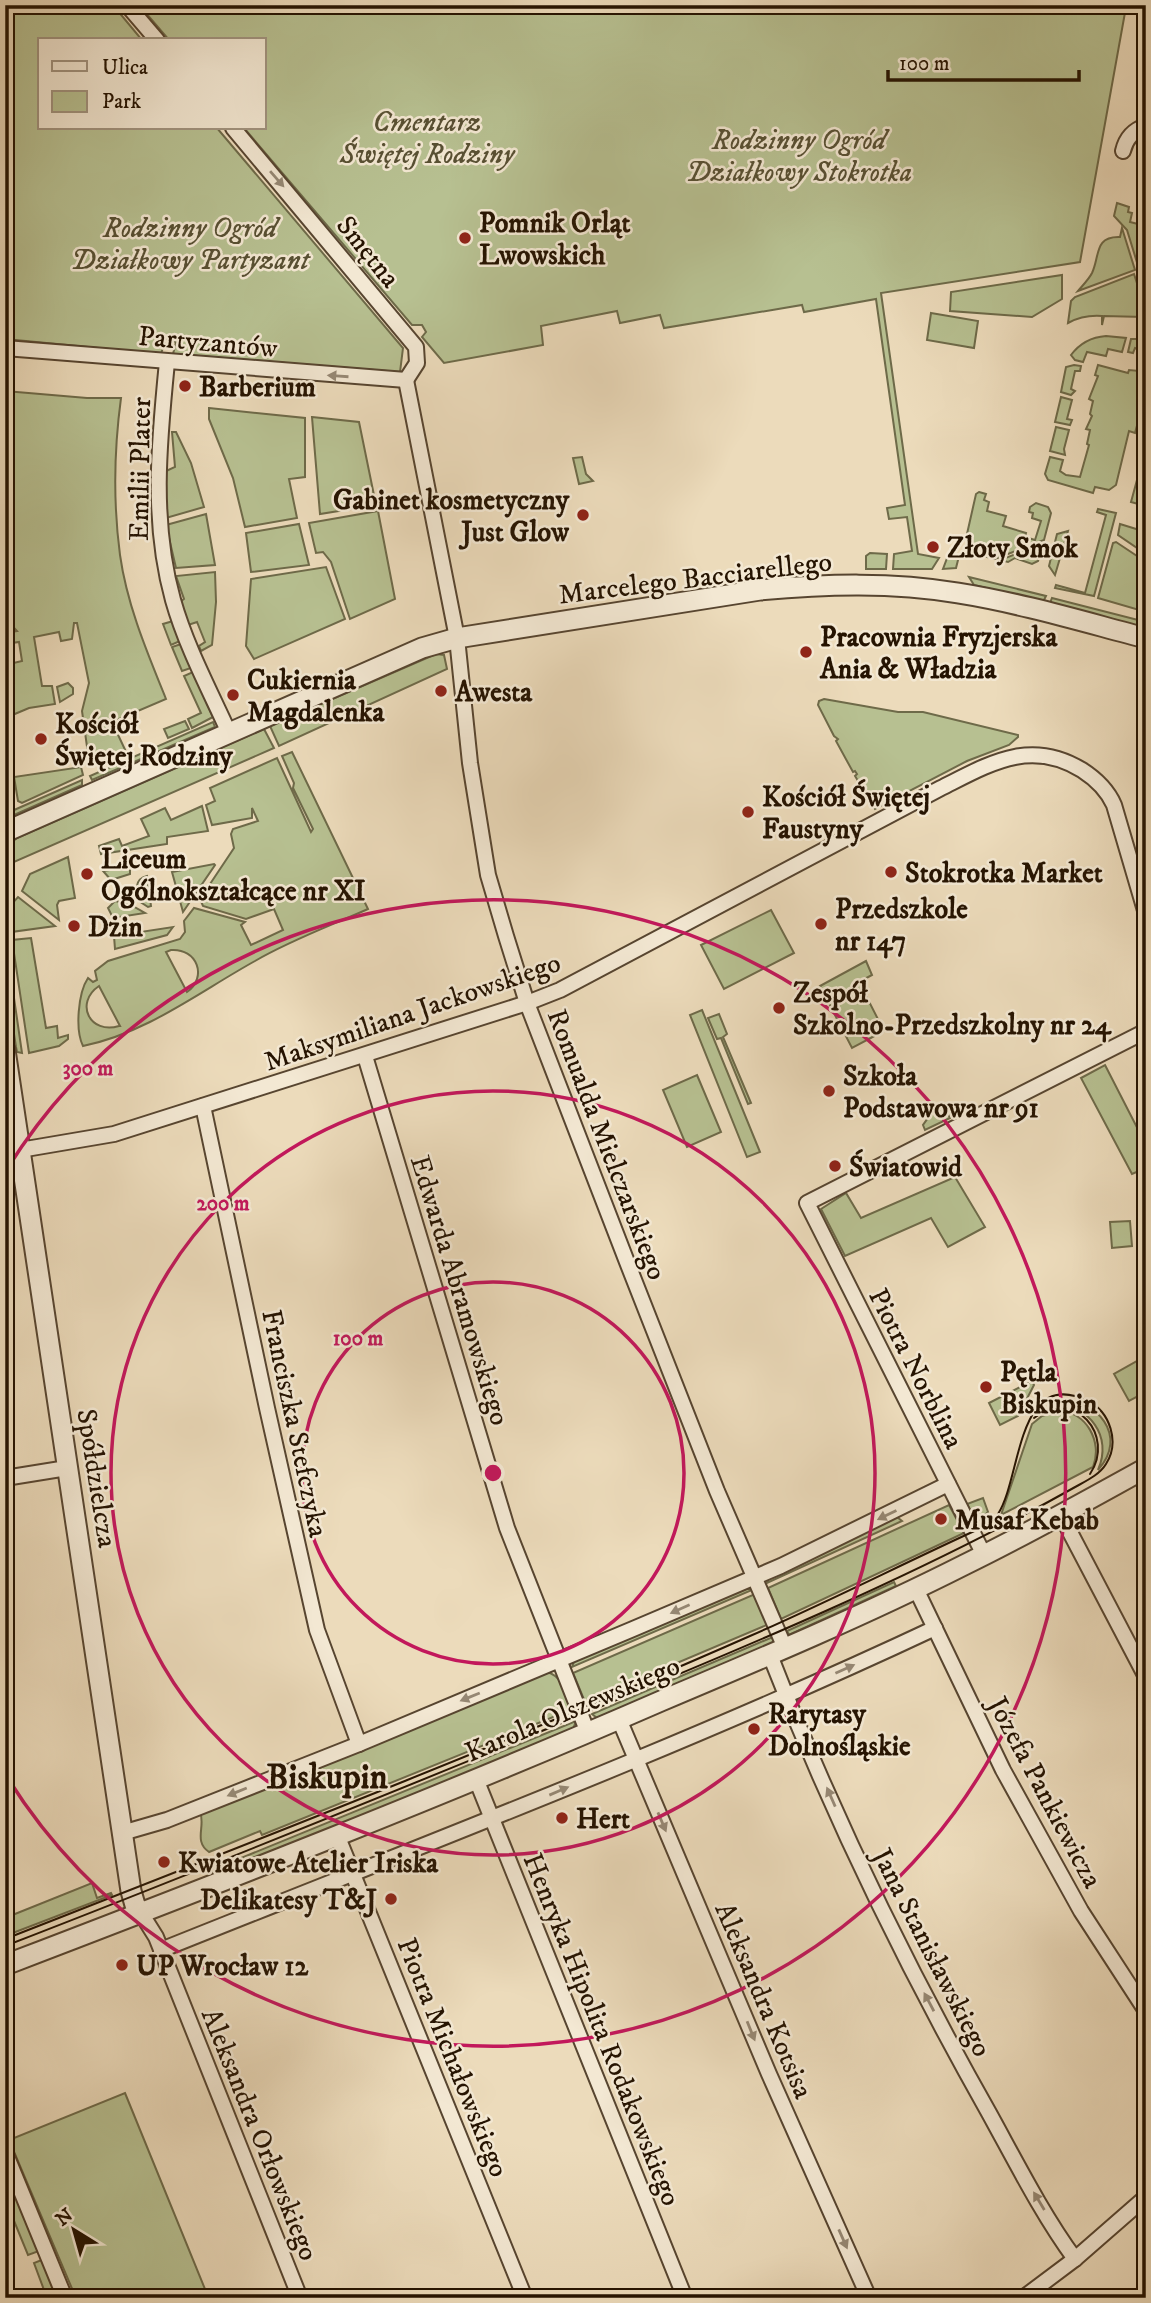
<svg xmlns="http://www.w3.org/2000/svg" width="1151" height="2303" font-family="'IM FELL DW Pica',serif">
  <style>
    .green { fill: #b7c091; stroke: #6e6a49; stroke-width: 2; fill-rule: evenodd }
    .lines { fill: none; stroke-linecap: round; stroke-linejoin: round }
    .minor-casing { stroke: #574530; stroke-width: 18 }
    .tertiary-casing { stroke: #574530; stroke-width: 23 }
    .minor { stroke: #f3e8d3; stroke-width: 14 }
    .tertiary { stroke: #f3e8d3; stroke-width: 19 }
    .tram { stroke: #251301; stroke-width: 2 }
    .oneway { fill: #968874 }
    .ring { fill: none; stroke: #c2185b; stroke-width: 3.5 }
    .poi-dot { fill: #8f2418; stroke: #f3e8d3; stroke-width: 2.5 }
    .labels { text-anchor: middle; stroke-width: 5; stroke-linejoin: round; paint-order: stroke }
    .park-label { font-size: 28px; font-style: italic; fill: #585033; stroke: #f3e8d3 }
    .poi-label { font-size: 28px; font-weight: bold; fill: #251301; stroke: #f3e8d3; text-anchor: start }
    .street-label { font-size: 28px; fill: #251301; stroke: #f3e8d3 }
    .district-label { font-size: 35px; font-weight: bold; fill: #251301; stroke: #f3e8d3 }
    .centre { fill: #c2185b; stroke: #f3e8d3; stroke-width: 3.5 }
    .ring-label { font-size: 21px; text-anchor: middle; font-weight: bold; fill: #c2185b; stroke: #f3e8d3; stroke-width: 5; stroke-linejoin: round; paint-order: stroke }
  </style>
  <rect width="100%" height="100%" fill="#ecdbbb"/>
  <filter id="stains"><feTurbulence type="fractalNoise" baseFrequency=".00286" numOctaves="4"/><feColorMatrix values="0 0 0 0 .2 0 0 0 0 .09 0 0 0 0 .02 0 0 0 .5 -.17"/></filter>
  <radialGradient id="worn" r=".72"><stop offset=".6" stop-color="#630" stop-opacity="0"/><stop offset="1" stop-color="#630" stop-opacity=".3"/></radialGradient>
  <!-- green -->
  <g class="green">
    <path d="M5,5h108l29,35h-102v88h177l186,220 -3,24 -227,-18 3,-12 -10,-4 -5,16 -156,-15z"/>
    <path d="M139,5h1007v6l-20,-4 -46,255 -199,31 37,261 21,4 -7,11h-39l1,-15 18,-3 -5,-34 -18,2 -2,-11 18,-3 -29,-206 -72,13 -2,-7 -138,23 -4,-13 -40,8 -3,-12 -76,15 2,19 -99,18 -22,-26 4,-5 -4,-7h-10l-168,-197h20v-88h-95z"/>
    <path d="M1117,203l12,4 -1,5 4,1 -2,9 16,4v35l-7,8 -12,-39 -13,-14z"/>
    <path d="M1122,228l13,42 -57,21c5,-6 11,-12 14,-18 8,-17 2,-37 28,-36z"/>
    <path d="M1134,274l12,37v16l-2,-10 -40,-1 -2,9v-9c-13,-1 -23,1 -34,7l3,-22 4,-4z"/>
    <path d="M1062,275v24l-30,18 -82,-6 1,-19z"/>
    <path d="M931,313l47,8 -4,27 -47,-8z"/>
    <path d="M1106,336l20,2 -4,14 -14,-3 -2,7 -19,-4 -4,10 -8,-2 -4,-5c9,-12 21,-18 35,-19z"/>
    <path d="M1131,339h15v53l-11,41 -6,-2 -13,54 -7,5 -14,-3 -2,6 -45,-13 -3,-6 5,-17 13,3 -3,11 6,4 14,2 9,-32 -2,-1 3,-14 -4,-1 6,-13 -2,-2 3,-13 -4,-2 9,-23 -3,-1 3,-10 30,8 1,-3 10,1 5,-20 -9,-3 -2,5 -5,-1z"/>
    <path d="M1074,365l7,1 -1,5h-5l-4,18 4,2 -4,4 -10,-3 5,-25z"/>
    <path d="M5,391l82,7h34c-7,52 -8,104 -1,157 7,50 27,97 46,144l-54,23 16,34 -39,5 -7,-50 7,-28 -12,-60h-3l-2,16 -11,2 -2,-9 -25,5 8,49h10l3,18 -26,4 -19,8 -5,-24v-27l17,-4 -3,-19 -14,2v-11l12,-2 -12,-13 2,-28 -2,-3z"/>
    <path d="M1061,397l11,3 -5,19 5,1 -2,5 -15,-3z"/>
    <path d="M209,408l96,10v59l-16,2 8,39 -52,9 -12,-49 -24,-59z"/>
    <path d="M312,417l47,5 17,83 -56,9z"/>
    <path d="M1056,427l13,3 -5,19 1,6 -15,-4z"/>
    <path d="M172,432h4l15,31 13,44 -38,11 -2,-46 11,-5z"/>
    <path d="M582,457l4,17 7,7 -14,3 -6,-26z"/>
    <path d="M1140,469l6,1v22l-4,13 -11,-3z"/>
    <path d="M979,492l7,2 -2,6 5,2 -2,9 19,5 -3,10 23,7 -1,4 10,3 6,-19 -9,-3 1,-5 -4,-1 1,-5 6,-4 12,4 3,6 -7,27 -49,19 -16,-4 -8,-9 -4,-12 9,-40z"/>
    <path d="M1098,509l18,4 -22,83 -39,-8 1,-3 29,8 21,-78 -9,-3z"/>
    <path d="M378,511l17,88 -45,20 -19,-57 -8,-10 -7,1 -7,-30z"/>
    <path d="M206,514l9,51 -39,3 -10,-43z"/>
    <path d="M299,524l10,41 -58,7 -5,-39z"/>
    <path d="M1120,524l26,8v22l-28,-19z"/>
    <path d="M1068,531l-13,44 -6,-9 8,-32z"/>
    <path d="M1116,542l30,20v50l-48,-14 15,-55z"/>
    <path d="M1043,544l-5,17 -6,3 -17,-6 -7,4 -8,-2z"/>
    <path d="M954,551l4,9 -2,8 -13,1 6,-16z"/>
    <path d="M870,553l17,1 -1,15h-20v-13z"/>
    <path d="M326,567l19,52 -91,40 -8,-13 5,-67z"/>
    <path d="M215,572l1,30 -4,43 -11,6 -2,-5 6,-4 -8,-20 -9,3 -8,-23 4,-3 -8,-23z"/>
    <path d="M969,577l77,19 -3,6 -69,-17z"/>
    <path d="M1052,598l94,24v6l-96,-25z"/>
    <path d="M173,621l7,20 -9,4 -8,-21z"/>
    <path d="M181,644l10,24 -9,3 -10,-24z"/>
    <path d="M436,654l8,1 3,14 -168,77 -9,-20z"/>
    <path d="M193,672l20,45 -21,11 -4,-9 13,-6 -17,-37z"/>
    <path d="M68,683l5,5v6l-13,8 -3,-15z"/>
    <path d="M824,699l74,13h25l95,23v2l-9,8 -42,16 -92,48 -20,-33 2,-2 -2,-3 -2,1 -17,-31 2,-2 -4,-3 -16,-31 1,-4z"/>
    <path d="M185,721l4,8 -21,9 -4,-9z"/>
    <path d="M213,722l2,5 -123,53 -2,-4z"/>
    <path d="M264,729l10,19 -260,114 -7,-16 10,-8z"/>
    <path d="M292,752l76,157c-38,17 -77,31 -113,52 -56,31 -108,72 -172,85 -8,-16 -5,-53 5,-68l5,4 4,-2 -2,-9 13,-10 72,-22 5,-7 -1,-11 10,-13 51,14 -4,3 10,20 32,-15 -9,-21 -28,10 -43,-13 -3,-7 34,-51 -3,-14 2,-5 25,-8 -6,-13v10l-40,7 -6,-20 9,-4 -5,-13 67,-30 34,74 2,-3 -20,-41 1,-5 -12,-27zM171,950c26,-2 37,27 16,42l-21,-40zM99,986l21,40h-1c-29,9 -45,-23 -20,-40z"/>
    <path d="M81,767l2,8 -61,28 -4,-2 -4,-24z"/>
    <path d="M82,780v5l-77,34v-5z"/>
    <path d="M202,806l6,25 -41,6v7l-7,1 -59,9 -2,-8 20,-7 3,7 27,-10 -8,-17 24,-11 6,12z"/>
    <path d="M68,857l7,41 -16,3 -2,4 2,15 -37,-29 8,-17z"/>
    <path d="M214,864l1,1 -32,47 -11,-40z"/>
    <path d="M130,867v7l-19,6 -8,-9z"/>
    <path d="M147,876l4,30 -3,1 -9,-6c-3,-10 -5,-22 8,-25z"/>
    <path d="M18,897l37,29 -44,6 -3,-24z"/>
    <path d="M115,901l14,3 16,9 -32,5 -5,-10z"/>
    <path d="M771,910l23,43 -70,36 -23,-44z"/>
    <path d="M173,927l-6,8 -52,14 -1,-13z"/>
    <path d="M31,938l15,90 11,-2 1,12 10,-3v4l-9,7 -30,7 -17,-113z"/>
    <path d="M5,943h1l16,110 -5,-1 -1,-5 -11,-72z"/>
    <path d="M866,961l6,14 -13,7 25,49 -32,17 -32,-62z"/>
    <path d="M702,1010l58,142 -13,5 -57,-142z"/>
    <path d="M719,1014l8,20 -4,3 28,66 -3,1 -27,-66 -4,1 -9,-21z"/>
    <path d="M1105,1065l41,80v23l-14,6 -51,-96z"/>
    <path d="M697,1075l24,57 -34,15 -24,-57z"/>
    <path d="M945,1107l5,11 -25,12 -2,-5 10,-14 2,3 5,-3 -1,-3z"/>
    <path d="M955,1177l30,50 -37,20 -17,-29 -86,38 -24,-47 25,-16 15,25z"/>
    <path d="M1130,1221l2,25 -20,2 -2,-26z"/>
    <path d="M1146,1356v36l-17,9 -15,-27z"/>
    <path d="M1032,1381l2,4 -16,31 -18,9 -11,-22z"/>
    <path d="M1057,1399c40,-1 72,37 41,71 15,-34 -9,-65 -44,-66l-2,-4z"/>
    <path d="M1059,1411c27,0 44,31 34,56l-92,48 31,-91 10,-8z"/>
    <path d="M983,1498l5,14 -12,11 -9,-19z"/>
    <path d="M949,1505l15,28 -183,86 -13,-31z"/>
    <path d="M897,1517l5,4 -135,62 2,-7z"/>
    <path d="M894,1582l2,4 -107,49 -2,-4z"/>
    <path d="M742,1587l10,3 -180,77 3,-8z"/>
    <path d="M755,1594l14,30 -184,78 -12,-29z"/>
    <path d="M775,1636l2,5 -180,77 -5,-4z"/>
    <path d="M547,1672c16,4 20,24 26,37l-311,126 -2,-4 -51,21c-16,-11 -3,-26 -9,-40z"/>
    <path d="M576,1721l-3,8 -320,132 -45,13 -1,-2z"/>
    <path d="M92,1883l5,15 14,-5 1,2 -107,41v-18z"/>
    <path d="M125,2093l82,201 -9,4h-122l-67,-158z"/>
    <path d="M5,2168l34,83 -11,4 -23,-56z"/>
    <path d="M44,2259l11,30 -3,9h-5l-13,-35z"/>
  </g>
  <g class="lines">
    <!-- minor casing -->
    <g class="minor-casing">
      <g id="minor">
        <path d="M127,5l30,35"/>
        <path d="M233,128l183,219 1,16 -11,17"/>
        <path d="M1123,151c3,-13 10,-21 23,-25"/>
        <path d="M5,348l401,32"/>
        <path d="M167,362c-8,80 -16,159 6,238 13,46 36,89 56,133"/>
        <path d="M406,380l51,258 13,125 18,112 18,61 21,67 100,259 90,229 68,157"/>
        <path d="M365,1056l142,472 81,205"/>
        <path d="M203,1106l64,302 50,222 42,114"/>
        <path d="M20,1150l94,-16 413,-131 33,-13 381,-202c48,-24 89,-50 141,-18 14,9 25,19 32,35l32,109"/>
        <path d="M5,1478l62,-10"/>
        <path d="M1061,1515l85,162"/>
        <path d="M984,1555l-177,-352 339,-172"/>
        <path d="M916,1589l87,181 78,141 65,100"/>
        <path d="M770,1655c61,157 136,311 219,458 27,49 53,101 86,146"/>
        <path d="M619,1719l150,355 100,224"/>
        <path d="M476,1779l209,519"/>
        <path d="M122,1833l45,-13 192,-76 274,-115 148,-63 167,-82"/>
        <path d="M337,1835l188,463"/>
        <path d="M141,1913l15,24 144,361"/>
        <path d="M161,1950c259,-104 521,-203 774,-322"/>
        <path d="M5,2152l60,146"/>
        <path d="M1023,2298l52,-39 71,-62"/>
      </g>
    </g>
    <!-- tertiary casing -->
    <g class="tertiary-casing">
      <g id="tertiary">
        <path d="M5,832l417,-184 35,-10 303,-48c66,-6 132,-8 198,3 63,10 126,29 188,45"/>
        <path d="M5,1050l126,841 4,14 6,8"/>
        <path d="M5,1965c220,-84 440,-170 656,-264 102,-43 204,-86 303,-136 62,-30 122,-64 182,-97"/>
      </g>
    </g>
    <!-- minor -->
    <use href="#minor" class="minor"/>
    <!-- tertiary -->
    <use href="#tertiary" class="tertiary"/>
    <!-- tram -->
    <g class="tram">
      <path d="M1034,1418c40,-32 82,18 56,56"/>
      <path d="M5,1939c250,-98 500,-195 745,-303 78,-34 154,-73 231,-108 7,-4 13,-8 17,-14 24,-37 18,-148 90,-113 22,11 32,41 18,63 -6,10 -18,16 -29,22 -167,94 -346,167 -523,240 -183,75 -365,149 -549,220"/>
    </g>
  </g>
  <!-- one-way arrows -->
  <defs><path id="oneway-solid" d="M-6-.8H1V-3.2L6.5 0L1 3.2V.8H-6Z" transform="scale(1.75)"/></defs>
  <g class="oneway">
    <use href="#oneway-solid" transform="translate(277 179) rotate(49)"/>
    <use href="#oneway-solid" transform="translate(338 376) rotate(-176)"/>
    <use href="#oneway-solid" transform="translate(887 1515) rotate(154)"/>
    <use href="#oneway-solid" transform="translate(680 1609) rotate(156)"/>
    <use href="#oneway-solid" transform="translate(845 1669) rotate(-24)"/>
    <use href="#oneway-solid" transform="translate(470 1697) rotate(158)"/>
    <use href="#oneway-solid" transform="translate(559 1791) rotate(-23)"/>
    <use href="#oneway-solid" transform="translate(237 1792) rotate(158)"/>
    <use href="#oneway-solid" transform="translate(831 1797) rotate(-114)"/>
    <use href="#oneway-solid" transform="translate(662 1822) rotate(67)"/>
    <use href="#oneway-solid" transform="translate(929 2002) rotate(-118)"/>
    <use href="#oneway-solid" transform="translate(751 2031) rotate(68)"/>
    <use href="#oneway-solid" transform="translate(1039 2201) rotate(-121)"/>
    <use href="#oneway-solid" transform="translate(843 2239) rotate(66)"/>
  </g>
  <!-- distance rings -->
  <g class="ring">
    <circle cx="493" cy="1473" r="191"/>
    <circle cx="493" cy="1473" r="382"/>
    <path d="M7 1169A573 573 0 1 1 7 1777"/>
  </g>
  <!-- markers -->
  <g class="poi-dot">
    <circle cx="465" cy="238" r="7"/>
    <circle cx="185" cy="386" r="7"/>
    <circle cx="583" cy="515" r="7"/>
    <circle cx="933" cy="547" r="7"/>
    <circle cx="806" cy="652" r="7"/>
    <circle cx="441" cy="691" r="7"/>
    <circle cx="233" cy="695" r="7"/>
    <circle cx="41" cy="739" r="7"/>
    <circle cx="748" cy="812" r="7"/>
    <circle cx="891" cy="872" r="7"/>
    <circle cx="87" cy="874" r="7"/>
    <circle cx="821" cy="924" r="7"/>
    <circle cx="74" cy="926" r="7"/>
    <circle cx="779" cy="1008" r="7"/>
    <circle cx="829" cy="1091" r="7"/>
    <circle cx="835" cy="1166" r="7"/>
    <circle cx="986" cy="1387" r="7"/>
    <circle cx="941" cy="1519" r="7"/>
    <circle cx="754" cy="1729" r="7"/>
    <circle cx="562" cy="1818" r="7"/>
    <circle cx="164" cy="1862" r="7"/>
    <circle cx="391" cy="1899" r="7"/>
    <circle cx="122" cy="1965" r="7"/>
  </g>
  <g class="labels">
    <!-- park labels -->
    <g class="park-label">
      <text x="427" y="131">Cmentarz<tspan x="427" dy="32">Świętej Rodziny</tspan></text>
      <text x="799" y="149">Rodzinny Ogród<tspan x="799" dy="32">Działkowy Stokrotka</tspan></text>
      <text x="190" y="237">Rodzinny Ogród<tspan x="190" dy="32">Działkowy Partyzant</tspan></text>
    </g>
    <!-- poi labels -->
    <g class="poi-label">
      <text x="479" y="232">Pomnik Orląt<tspan x="479" dy="32">Lwowskich</tspan></text>
      <text x="199" y="396">Barberium</text>
      <text x="569" y="509" text-anchor="end">Gabinet kosmetyczny<tspan x="569" dy="32">Just Glow</tspan></text>
      <text x="947" y="557">Złoty Smok</text>
      <text x="820" y="646">Pracownia Fryzjerska<tspan x="820" dy="32">Ania &amp; Władzia</tspan></text>
      <text x="247" y="689">Cukiernia<tspan x="247" dy="32">Magdalenka</tspan></text>
      <text x="455" y="701">Awesta</text>
      <text x="55" y="733">Kościół<tspan x="55" dy="32">Świętej Rodziny</tspan></text>
      <text x="762" y="806">Kościół Świętej<tspan x="762" dy="32">Faustyny</tspan></text>
      <text x="101" y="868">Liceum<tspan x="101" dy="32">Ogólnokształcące nr XI</tspan></text>
      <text x="905" y="882">Stokrotka Market</text>
      <text x="835" y="918">Przedszkole<tspan x="835" dy="32">nr 147</tspan></text>
      <text x="88" y="936">Dżin</text>
      <text x="793" y="1002">Zespół<tspan x="793" dy="32">Szkolno-Przedszkolny nr 24</tspan></text>
      <text x="843" y="1085">Szkoła<tspan x="843" dy="32">Podstawowa nr 91</tspan></text>
      <text x="849" y="1176">Światowid</text>
      <text x="1000" y="1381">Pętla<tspan x="1000" dy="32">Biskupin</tspan></text>
      <text x="955" y="1529">Musaf Kebab</text>
      <text x="768" y="1723">Rarytasy<tspan x="768" dy="32">Dolnośląskie</tspan></text>
      <text x="576" y="1828">Hert</text>
      <text x="178" y="1872">Kwiatowe Atelier Iriska</text>
      <text x="377" y="1909" text-anchor="end">Delikatesy T&amp;J</text>
      <text x="136" y="1975">UP Wrocław 12</text>
    </g>
    <!-- street labels -->
    <g class="street-label">
      <text transform="translate(369 251) rotate(51)" y="10">Smętna</text>
      <text transform="translate(208 341) rotate(5)" y="10">Partyzantów</text>
      <text transform="translate(139 469) rotate(-89)" y="10">Emilii Plater</text>
      <text transform="translate(695 577) rotate(-7)" y="10">Marcelego Bacciarellego</text>
      <text transform="translate(412 1011) rotate(-19)" y="10">Maksymiliana Jackowskiego</text>
      <text transform="translate(608 1144) rotate(69)" y="10">Romualda Mielczarskiego</text>
      <text transform="translate(461 1290) rotate(73)" y="10">Edwarda Abramowskiego</text>
      <text transform="translate(917 1368) rotate(63)" y="10">Piotra Norblina</text>
      <text transform="translate(296 1423) rotate(78)" y="10">Franciszka Stefczyka</text>
      <text transform="translate(98 1478) rotate(81)" y="10">Spółdzielcza</text>
      <text transform="translate(572 1708) rotate(-23)" y="10">Karola Olszewskiego</text>
      <text transform="translate(1046 1792) rotate(62)" y="10">Józefa Pankiewicza</text>
      <text transform="translate(933 1952) rotate(63)" y="10">Jana Stanisławskiego</text>
      <text transform="translate(765 2000) rotate(67)" y="10">Aleksandra Kotsisa</text>
      <text transform="translate(603 2029) rotate(68)" y="10">Henryka Hipolita Rodakowskiego</text>
      <text transform="translate(454 2057) rotate(68)" y="10">Piotra Michałowskiego</text>
      <text transform="translate(261 2134) rotate(68)" y="10">Aleksandra Orłowskiego</text>
    </g>
    <!-- district labels -->
    <g class="district-label">
      <text x="327" y="1788">Biskupin</text>
    </g>
  </g>
  <circle cx="493" cy="1473" r="10" class="centre"/>
  <g class="ring-label">
    <text x="88" y="1075">300 m</text>
    <text x="223" y="1210">200 m</text>
    <text x="358" y="1345">100 m</text>
  </g>
  <!-- margin -->
  <rect width="1151" height="2303" fill="none" stroke="#ecdbbb" stroke-width="28"/>
  <rect x="7" y="7" width="1137" height="2289" fill="none" stroke="#251301" stroke-width="3.5"/>
  <rect x="14" y="14" width="1123" height="2275" fill="none" stroke="#251301" stroke-width="2"/>
  <!-- legend -->
  <rect x="38" y="38" width="228" height="91" fill="#f3e8d3" stroke="#a1937f" stroke-width="2"/>
  <rect x="52" y="61" width="35" height="10" fill="#f3e8d3" stroke="#a1937f" stroke-width="2"/>
  <text x="102" y="74" font-size="21" fill="#251301">Ulica</text>
  <rect x="52" y="91" width="35" height="21" fill="#b7c091" stroke="#a1937f" stroke-width="2"/>
  <text x="102" y="108" font-size="21" fill="#251301">Park</text>
  <!-- north arrow -->
  <g transform="translate(74 2230) rotate(323)" stroke="#f3e8d3" stroke-width="5" paint-order="stroke">
  <path d="M0-5L12 26L0 18L-12 26Z" fill="#251301"/>
  <text y="-10" font-size="19" font-weight="bold" text-anchor="middle" fill="#251301">N</text>
  </g>
  <!-- scale -->
  <path d="M888 70v10h191v-10" fill="none" stroke="#251301" stroke-width="3.5"/>
  <text x="899" y="70" font-size="21" fill="#251301" stroke="#f3e8d3" stroke-width="5" paint-order="stroke">100 m</text>
  <rect width="100%" height="100%" filter="url(#stains)"/>
  <rect width="100%" height="100%" fill="url(#worn)"/>
</svg>
